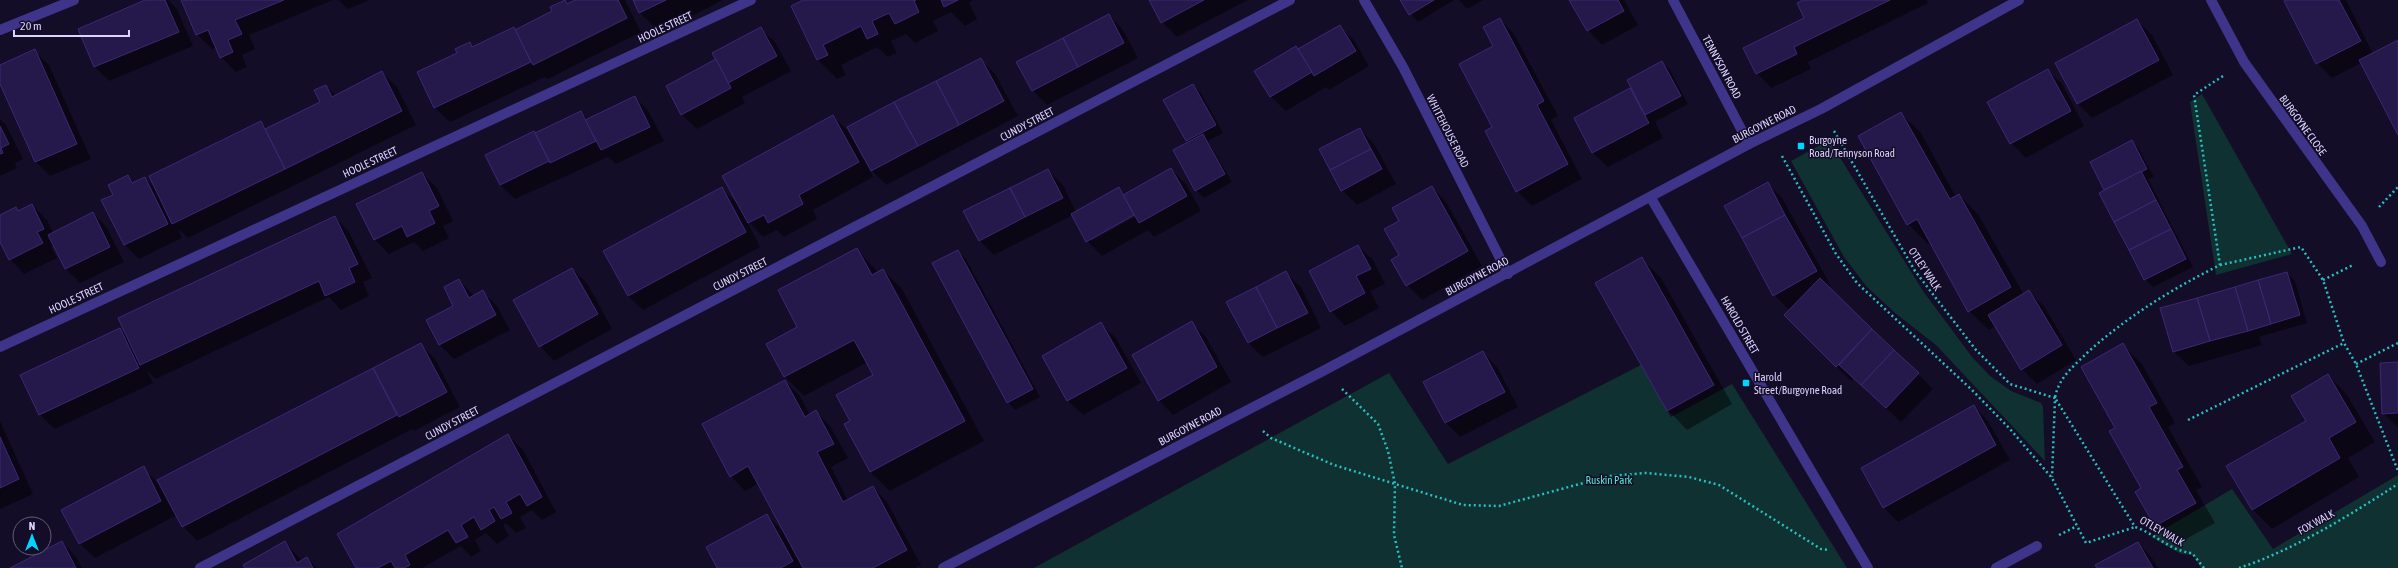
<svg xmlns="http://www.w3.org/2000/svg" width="2398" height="568" font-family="'Asap Condensed',sans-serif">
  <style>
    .green { fill: #103132 }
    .shadow { fill: #0007; fill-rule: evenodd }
    .building { fill: #25184a; stroke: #3d2877 }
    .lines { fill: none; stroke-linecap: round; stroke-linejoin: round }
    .path { stroke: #26c0c1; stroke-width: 2.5; stroke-dasharray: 2 3; stroke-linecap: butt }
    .minor { stroke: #3e358a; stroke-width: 10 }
    .poi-dot { fill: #00d4ff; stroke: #140d27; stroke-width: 1.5 }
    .labels { text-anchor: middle; stroke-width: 3; stroke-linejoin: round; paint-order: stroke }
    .street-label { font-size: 11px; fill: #dcd4ff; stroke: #140d27 }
    .poi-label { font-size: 11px; fill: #dcd4ff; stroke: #140d27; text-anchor: start }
    .park-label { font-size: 11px; fill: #56e8ce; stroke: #140d27 }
  </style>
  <rect width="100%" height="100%" fill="#140d27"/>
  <!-- green -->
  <g class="green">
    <path d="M2202,94l90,160 -76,21 -26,-173z"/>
    <path d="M1829,140l94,151 49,66 18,19 21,15 30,12 2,4 2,54 -109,-116 -41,-32 -28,-26 -23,-30 -53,-96z"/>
    <path d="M1641,365l30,52 61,-33 115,184h-813l355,-195 59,91z"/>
    <path d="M2398,475v93h-197l-8,-13 -12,-1 -30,-17 81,-48 41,60z"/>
  </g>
  <!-- shadow -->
  <g class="shadow">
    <path d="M148,0h20l9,9 16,37 -84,35 -14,-14 -16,-37z"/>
    <path d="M182,0h151l-84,35 6,14 -13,6 5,12 -11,5 -15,-15 -5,-10 -4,2 -15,-15z"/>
    <path d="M338,0h32l-22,9z"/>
    <path d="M577,0h48l16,32 -93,47 -3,-2 -95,45 -15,-14 -16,-35 40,-19 11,-10 3,3 40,-19 3,2 38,-18 11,-11 3,3z"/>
    <path d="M634,0h89l-63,32 -20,-19z"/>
    <path d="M806,0h167l-4,3 8,16 -12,7 -14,-14 -18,9 5,10 -23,12 -9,-9 -15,7 6,12 -9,4 -11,-10 -36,18 5,10 -9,4 -19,-19 -26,-53z"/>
    <path d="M1150,0h98l-71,37 -15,-15z"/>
    <path d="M1401,0h53l-36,22z"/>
    <path d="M1459,0h24l-16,9z"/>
    <path d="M1570,0h54l14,25 -36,20 -14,-15z"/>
    <path d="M1805,0h122l1,3 -120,59 3,7 -40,19 -14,-15 49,-54z"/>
    <path d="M2285,0h61l27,54 25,-13v92l-37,-70 -29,15 -15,-15z"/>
    <path d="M1109,15l14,15 15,28 -91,47 -15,-15z"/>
    <path d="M1500,19l14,15 44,82 -7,4 31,59 -50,27 -15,-15 -24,-63 1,-81z"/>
    <path d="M2137,20l15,15 21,40 -81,43 -15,-15z"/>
    <path d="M1339,26l15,14 15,26 -40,24 -3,-3 -40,24 -15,-14 -15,-26 40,-24 3,3z"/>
    <path d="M760,28l15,14 16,29 -49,26 3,6 -48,26 -15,-14 -15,-28 50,-28z"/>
    <path d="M34,51l15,14 42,94 -41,17 -14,-14 -36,-81v-15z"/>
    <path d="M980,59l15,15 23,42 -132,69 -17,-17 4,9 -60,33 4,9 -33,18 -7,-7 -14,7 -17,-18 14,28 -117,63 -15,-14 94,-108 17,18 94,-90 15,15 15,28z"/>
    <path d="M1662,62l8,8 18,34 -33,18 8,16 -55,29 -15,-14 -18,-34 55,-30 4,3z"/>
    <path d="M2047,70l15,14 22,42 -58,32 -15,-15z"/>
    <path d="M382,72l15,15 19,38 -228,113 -10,-10 4,10 -43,21 -14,-14 -11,-50 13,-19 7,7 11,-5 11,11 105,-67 7,7 53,-27 5,-16 10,10z"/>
    <path d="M1193,85l8,8 22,40 -15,8 24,41 -28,16 -8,-8 -22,-40 14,-8 -24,-41z"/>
    <path d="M635,97l14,15 15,29 -48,23 -8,-7 -93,42 -15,-14 36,-51 45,-22 8,8z"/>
    <path d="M1901,113l20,20 35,64 3,-2 19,19 46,81 5,-3 15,14 32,54 -39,24 -15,-15 -26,-43 -7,4 -20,-19 -38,-69 -3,2 -20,-20z"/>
    <path d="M0,119l6,6 17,34 -8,4 2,5 -17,8z"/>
    <path d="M1360,129l14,15 22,40 -39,21 -15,-15 -21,-41z"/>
    <path d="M2132,141l7,8 15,28 -6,2 45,88 -40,20 -8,-8 -54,-117z"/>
    <path d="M1171,169l15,15 15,27 -47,26 -6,-7 -46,26 -15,-15 -14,-26 -79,40 -15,-15 69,-70 15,15 13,27 43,-24 6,7zM1139,212l1,2 -49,27v-2z"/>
    <path d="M422,173l15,15 16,33 -10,5 6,12 -26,13 -9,-9 -25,12 -14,-14z"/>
    <path d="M1767,183l15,15 49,88 -2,1 104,102 -32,33 -47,-44 -3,3 -66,-66 4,-5 -15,-15z"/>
    <path d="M1432,187l14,15 36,64 -60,34 -15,-15 -7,-29 1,-35z"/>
    <path d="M32,205l15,15 6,13 40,-20 14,15 17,34 -44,21 -14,-14 -12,-24 -3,2 6,11 -33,16 -14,-15 -10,-19v-24l16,-8 3,3z"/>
    <path d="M335,217l14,15 23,46 -9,4 6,14 -28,14 -12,-13 -173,82 -9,-8 6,12 -98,46 -15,-14 -19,-40 99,-46 8,9z"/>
    <path d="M1358,246l15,14 12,24 -15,7 9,17 -34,18 -14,-15z"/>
    <path d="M857,250l21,22 5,-2 19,19 82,152 -94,50 -20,-19 -19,-51 24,-45 -7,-14 -64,34 -19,-19 14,-49z"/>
    <path d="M958,251l8,8 74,138 -25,13 -7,-8z"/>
    <path d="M1642,259l19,19 71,126 -45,26 -19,-20z"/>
    <path d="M572,269l15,14 25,46 -58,32 -14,-15z"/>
    <path d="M1286,273l15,14 20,41 -58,29 -15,-14 -20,-41z"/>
    <path d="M2287,273l8,8 12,42 -48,14 3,8 -73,21 -15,-14 -13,-43z"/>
    <path d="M459,280l15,16 9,-4 14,14 13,24 -56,29 -15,-15 15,-38z"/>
    <path d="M1191,322l15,15 25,45 -58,33 -14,-15z"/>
    <path d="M1101,324l15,14 25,45 -58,32 -15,-14 -25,-45z"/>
    <path d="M420,344l15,15 25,48 -46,24 -2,-2 -215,112 -14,-15 -6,-11 -82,43 -15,-14 -17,-34 80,-42 17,17 -1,-5z"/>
    <path d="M2123,345l19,19 33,59 -7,4 34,60 -6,3 19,33 -40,22 -19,-19 -20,-34 6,-4 -25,-59z"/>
    <path d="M1483,352l14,15 21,40 -58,30 -14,-14z"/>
    <path d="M2398,363v65l-15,-15z"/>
    <path d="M2328,375l19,20 28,47 -27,16 11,19 -87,52 -20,-20 55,-88z"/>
    <path d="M785,381l15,15 10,19 6,-3 14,14 18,32 -17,9 17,34 25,-14 14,15 34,63 -6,3h-197l49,-53 18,18 -26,-50 -14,8 -14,-15z"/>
    <path d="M1974,406l14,15 22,39 -112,62 -15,-15z"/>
    <path d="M0,421l33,73 -33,15z"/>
    <path d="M508,435l15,15 33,62 -14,8 -10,-10 -12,7 6,11 -10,5 -10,-10 -3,2 6,11 -12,8 -11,-11 -11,7 6,11 -10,6 -10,-11 -39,22h-65z"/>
    <path d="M62,542l14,15 6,11h-69z"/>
    <path d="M285,542l17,19 5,-3 10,10h-71z"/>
    <path d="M2138,543l14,15 6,10h-60z"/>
  </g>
  <!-- building -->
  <g class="building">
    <path d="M145,0h20l14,32 -85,35 -16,-38z"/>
    <path d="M181,0h103l-49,20 7,14 -14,6 5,12 -13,6 -12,-28 -12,5z"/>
    <path d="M565,0l2,4 8,-4h43l9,18 -94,47 -18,-35 37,-19 -2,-4z"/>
    <path d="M633,0h33l-27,13z"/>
    <path d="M803,0h113l-2,1 5,11 -24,12 -6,-11 -17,8 6,13 -11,5 -6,-13 -38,19 5,10 -11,5 -26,-54z"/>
    <path d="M941,0h17l-14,7z"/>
    <path d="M1149,0h55l-43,23z"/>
    <path d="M1400,0h34l-25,15z"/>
    <path d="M1569,0h49l6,11 -37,20z"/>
    <path d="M1803,0h87l-96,47 3,7 -41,20 -13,-26 61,-30 -7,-15z"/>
    <path d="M2286,0h53l22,41 -45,23 -32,-63z"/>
    <path d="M1109,14l15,29 -46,24 -15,-29z"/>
    <path d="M1500,18l44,83 -7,4 31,59 -52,28 -31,-61 7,-4 -33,-63 34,-18 -10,-19z"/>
    <path d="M2137,19l22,41 -82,44 -22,-41z"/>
    <path d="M1340,25l16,26 -42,25 -16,-27z"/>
    <path d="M514,27l17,35 -97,46 -17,-36 40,-19 -2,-4 15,-7 2,5z"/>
    <path d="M761,27l16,29 -49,27 -16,-30z"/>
    <path d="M1063,38l15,29 -46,24 -16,-29z"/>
    <path d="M2398,40v95l-39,-75z"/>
    <path d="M1296,46l16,26 -42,25 -16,-26z"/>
    <path d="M35,49l42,95 -42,18 -35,-78v-19z"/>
    <path d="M981,58l23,43 -45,24 -23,-44z"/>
    <path d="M716,59l15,29 -50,27 -15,-29z"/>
    <path d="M1662,61l19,35 -36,19 -18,-35z"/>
    <path d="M2048,69l23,42 -61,33 -23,-42z"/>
    <path d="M382,71l20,40 -117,58 -20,-40 55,-27 -6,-12 12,-5 6,12z"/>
    <path d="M936,81l23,44 -41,21 -24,-44z"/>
    <path d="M1193,84l23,41 -30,16 -23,-41z"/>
    <path d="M1630,88l19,35 -57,30 -18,-35z"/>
    <path d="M635,96l15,31 -49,23 -16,-30z"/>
    <path d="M894,102l24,44 -47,25 -24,-44z"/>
    <path d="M581,111l15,30 -46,22 -15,-30z"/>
    <path d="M1901,112l49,87 9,-5 52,93 -43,25 -51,-93 -10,6 -49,-89z"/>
    <path d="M833,115l26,47 -60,33 4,9 -35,19 -4,-8 -16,8 -26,-47z"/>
    <path d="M261,121l24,48 -113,55 -23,-48z"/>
    <path d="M0,126l9,18 -8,4 2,5 -3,1z"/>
    <path d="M1360,128l11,21 -41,21 -11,-21z"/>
    <path d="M534,131l15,30 -49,24 -15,-30z"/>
    <path d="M1203,134l22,40 -30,17 -22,-41z"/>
    <path d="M2132,140l15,29 -43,21 -14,-28z"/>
    <path d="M1371,149l11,20 -41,22 -11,-21z"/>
    <path d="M1171,168l16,28 -48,27 -16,-28z"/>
    <path d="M1048,169l15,29 -38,19 -15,-29z"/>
    <path d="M2141,171l15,29 -42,22 -15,-29z"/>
    <path d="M422,172l17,34 -10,5 6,12 -28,14 -5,-11 -28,14 -18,-36z"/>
    <path d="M128,175l4,8 13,-6 23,47 -44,21 -23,-45 12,-5 -5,-10z"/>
    <path d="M1768,182l17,33 -43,23 -18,-32z"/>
    <path d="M1432,186l36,65 -62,35 -15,-26 8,-5 -15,-26 15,-8 -7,-13z"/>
    <path d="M722,187l24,45 -118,64 -25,-45z"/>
    <path d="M1119,187l15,28 -48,27 -15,-28z"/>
    <path d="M1010,188l15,29 -46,24 -16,-30z"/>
    <path d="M2156,200l15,29 -42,21 -15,-28z"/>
    <path d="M32,204l12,25 -7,3 6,11 -34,17 -9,-18v-27l16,-8 2,4z"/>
    <path d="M93,212l17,35 -45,22 -17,-34z"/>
    <path d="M1785,215l32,56 -44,25 -31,-58z"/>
    <path d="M335,216l23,48 -9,4 6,14 -30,14 -6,-15 -179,84 -22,-47z"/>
    <path d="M2171,229l15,30 -42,21 -15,-30z"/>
    <path d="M1358,245l13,24 -15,7 9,17 -35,19 -21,-41z"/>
    <path d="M857,248l15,27 11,-6 82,152 -95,51 -26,-48 6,-3 -14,-26 37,-20 -19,-35 -70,37 -18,-33 31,-17 -19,-37z"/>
    <path d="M958,250l75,139 -26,14 -75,-140z"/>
    <path d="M1642,257l72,128 -47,26 -72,-128z"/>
    <path d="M572,268l26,46 -59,33 -26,-47z"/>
    <path d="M1286,271l22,42 -31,15 -21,-41z"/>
    <path d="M2287,272l13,43 -29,9 -13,-44z"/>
    <path d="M1820,278l52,51 -36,38 -52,-52z"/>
    <path d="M459,279l10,19 14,-8 13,25 -57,30 -13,-25 27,-14 -9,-19z"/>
    <path d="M2258,280l13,44 -23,7 -13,-44z"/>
    <path d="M1256,287l21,41 -29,15 -22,-41z"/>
    <path d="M2235,287l13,44 -38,10 -13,-43z"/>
    <path d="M2029,290l33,55 -41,25 -33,-55z"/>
    <path d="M2197,298l13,43 -37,11 -13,-44z"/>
    <path d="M1192,321l25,46 -59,34 -26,-46z"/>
    <path d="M1101,322l26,46 -60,33 -25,-45z"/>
    <path d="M120,328l19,40 -100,47 -19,-40z"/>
    <path d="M1872,329l22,21 -33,35 -22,-20z"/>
    <path d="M421,343l26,49 -48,25 -26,-49z"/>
    <path d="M2123,343l34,60 -8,4 34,60 -6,3 19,33 -41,23 -20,-34 6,-4 -32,-57 6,-3 -34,-61z"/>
    <path d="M1894,350l25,23 -33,35 -25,-23z"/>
    <path d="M1483,351l22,41 -60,31 -22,-41z"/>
    <path d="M2398,362v51l-16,1 -2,-51z"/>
    <path d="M373,368l24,47 -215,112 -25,-47z"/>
    <path d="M2328,374l28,48 -27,16 11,20 -88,52 -26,-44 80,-45 -15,-25z"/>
    <path d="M785,380l20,37 11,-7 18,34 -17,8 26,50 30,-16 34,64 -34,18h-70l-55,-102 -18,11 -28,-53z"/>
    <path d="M1974,405l22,40 -113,63 -22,-40z"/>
    <path d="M508,434l34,63 -15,9 -7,-12 -14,8 6,11 -11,6 -7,-12 -5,3 6,11 -14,9 -7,-13 -13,8 7,12 -12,6 -8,-13 -43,25 5,10 -6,3h-9l-4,-7 -13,7h-22l-19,-34z"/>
    <path d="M0,437l19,42 -19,9z"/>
    <path d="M144,466l17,35 -82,43 -18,-34z"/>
    <path d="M767,514l26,47 -12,7h-64l-11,-21z"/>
    <path d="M62,541l14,27h-66z"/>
    <path d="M285,541l12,22 10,-6 6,11h-68l-2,-3z"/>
    <path d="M2138,542l15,26h-56l-2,-3z"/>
  </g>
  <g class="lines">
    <!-- path -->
    <g class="path">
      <path d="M1834,131l81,140 61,79 34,34 45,14 -3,79"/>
      <path d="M1782,156l54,98 21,29 115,107 38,39 42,49 34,65 49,-16"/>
      <path d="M2379,207l19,-20"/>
      <path d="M2220,265l81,-18 22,33 21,63 12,21 42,107"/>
      <path d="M2323,280l30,-15"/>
      <path d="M2356,364l42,-21"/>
      <path d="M1342,389l36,35 10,27 7,33 -1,51 8,33"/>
      <path d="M2188,420l156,-77"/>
      <path d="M1263,431l8,7 63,27 129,40 36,1 110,-30 37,-3 43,4 30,8 102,64 7,1"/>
      <path d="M2059,535l18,-9"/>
      <path d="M2204,568l-12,-15c-22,-2 -36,-19 -57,-26l-80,-129c3,-20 19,-32 33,-46 40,-36 84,-63 132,-87l-26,-170 29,-19"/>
      <path d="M2239,568c55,-18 111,-53 159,-84"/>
    </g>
    <!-- minor -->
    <g class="minor">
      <path d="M1364,0l39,67 105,207"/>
      <path d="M1673,0l76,144"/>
      <path d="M2211,0l33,62 118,164 19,36"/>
      <path d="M0,30l74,-30"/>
      <path d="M1651,198l217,370"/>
      <path d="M0,347l751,-347"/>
      <path d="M200,568l1090,-568"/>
      <path d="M943,568l380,-197 426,-227 72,-35 198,-109"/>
      <path d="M1996,568l41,-22"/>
    </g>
  </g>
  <!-- markers -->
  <g class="poi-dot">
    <rect x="1797" y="142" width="8" height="8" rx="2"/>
    <rect x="1742" y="379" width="8" height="8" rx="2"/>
  </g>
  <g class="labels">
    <!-- street labels -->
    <g class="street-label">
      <text transform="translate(665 27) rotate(-25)" y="4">HOOLE STREET</text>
      <text transform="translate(1722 67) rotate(62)" y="4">TENNYSON ROAD</text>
      <text transform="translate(1027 124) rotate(-28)" y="4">CUNDY STREET</text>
      <text transform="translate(1764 124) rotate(-27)" y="4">BURGOYNE ROAD</text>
      <text transform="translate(2303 125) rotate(54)" y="4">BURGOYNE CLOSE</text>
      <text transform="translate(1448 131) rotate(63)" y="4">WHITEHOUSE ROAD</text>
      <text transform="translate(370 162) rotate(-25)" y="4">HOOLE STREET</text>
      <text transform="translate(1925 269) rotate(56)" y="4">OTLEY WALK</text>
      <text transform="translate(740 274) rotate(-27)" y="4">CUNDY STREET</text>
      <text transform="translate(1477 276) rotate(-28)" y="4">BURGOYNE ROAD</text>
      <text transform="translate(76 298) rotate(-25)" y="4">HOOLE STREET</text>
      <text transform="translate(1740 325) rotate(60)" y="4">HAROLD STREET</text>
      <text transform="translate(452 423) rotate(-28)" y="4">CUNDY STREET</text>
      <text transform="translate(1190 426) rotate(-28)" y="4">BURGOYNE ROAD</text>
      <text transform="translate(2316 522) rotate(-29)" y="4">FOX WALK</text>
      <text transform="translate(2162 531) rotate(30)" y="4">OTLEY WALK</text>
    </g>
    <!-- poi labels -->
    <g class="poi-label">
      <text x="1809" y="144">Burgoyne<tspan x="1809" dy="13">Road/Tennyson Road</tspan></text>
      <text x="1754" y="381">Harold<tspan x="1754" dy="13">Street/Burgoyne Road</tspan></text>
    </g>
    <!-- park labels -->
    <g class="park-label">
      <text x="1609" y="484">Ruskin Park</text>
    </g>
  </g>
  <!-- north arrow -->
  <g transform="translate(32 536)"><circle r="19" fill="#140d27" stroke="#645d7d"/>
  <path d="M0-3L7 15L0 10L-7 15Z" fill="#00d4ff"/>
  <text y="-6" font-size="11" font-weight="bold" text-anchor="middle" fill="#dcd4ff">N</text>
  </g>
  <!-- scale -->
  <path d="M14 30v6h115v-6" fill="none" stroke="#dcd4ff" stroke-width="2"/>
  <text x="20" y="30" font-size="12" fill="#dcd4ff" stroke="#140d27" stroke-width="3" paint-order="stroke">20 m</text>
</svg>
